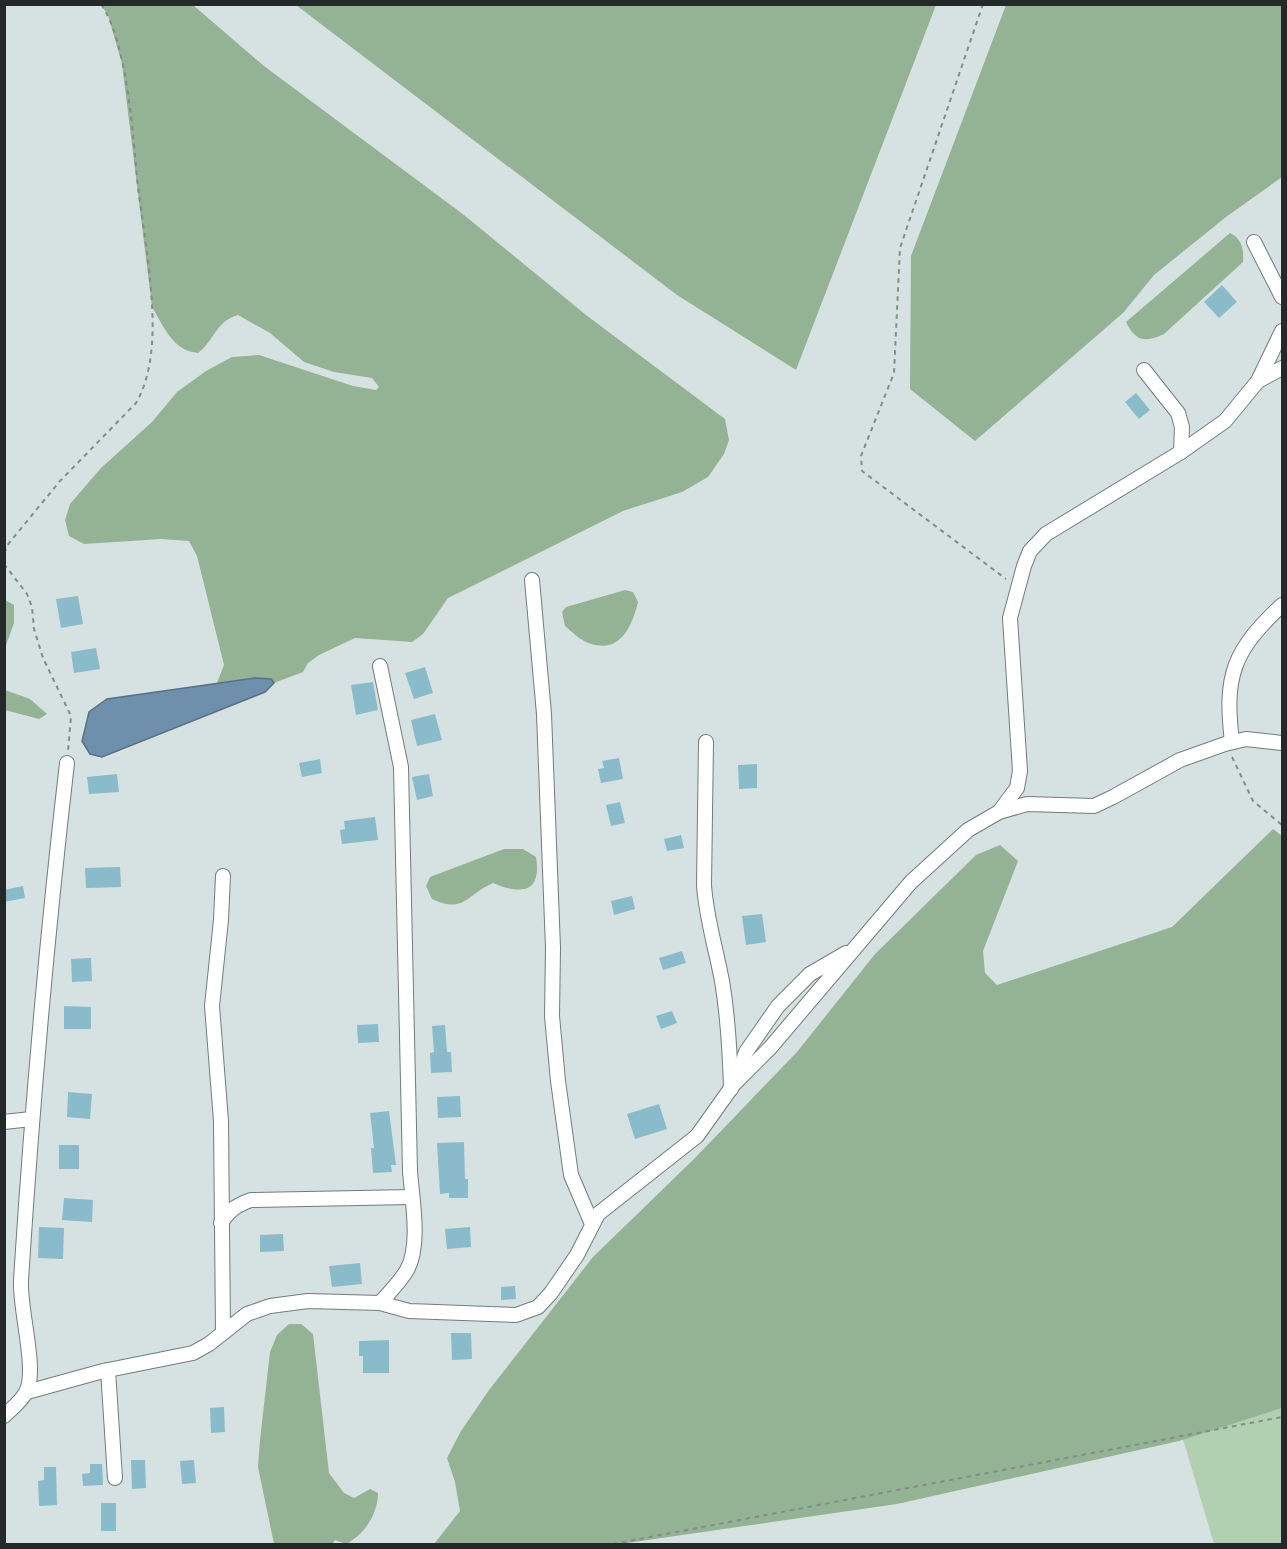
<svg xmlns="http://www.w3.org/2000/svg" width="1287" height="1549" font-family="Literata,serif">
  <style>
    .green { fill: #b1cfb1 }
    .forest { fill: #93b394 }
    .water { fill: #6e90ac; stroke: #587184; stroke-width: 1.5 }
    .building { fill: #89bbcb }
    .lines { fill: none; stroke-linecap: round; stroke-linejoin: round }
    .minor-casing { stroke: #717c7c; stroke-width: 16 }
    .path { stroke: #838b8b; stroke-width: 2; stroke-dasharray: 4.5 4.5; stroke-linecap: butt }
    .minor { stroke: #fff; stroke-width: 14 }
  </style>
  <rect width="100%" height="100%" fill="#d6e2e2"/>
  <!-- green -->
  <path class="green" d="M1282,1408v136h-68l-31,-105z"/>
  <!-- forest -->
  <g class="forest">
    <path d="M101,5h92l71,61 200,149 122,100 139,104 4,21 -5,14 -16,23 -26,15 -59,19 -175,87 -25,36 -11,8 -57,-4 -36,17 -11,8 -5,9 -29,11 -3,-4 -15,-1 -39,5 7,-18 -27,-109 -8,-15 -28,-2 -77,5 -15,-8 -4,-16 5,-16 31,-36 51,-46 25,-30 29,-21 26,-14 27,-2 94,31 23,4 3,-3 -7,-9 -38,-6 -30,-10 -34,-29 -32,-18c-23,7 -23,25 -40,38 -25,-2 -34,-26 -46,-46l-30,-243 -14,-49z"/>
    <path d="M296,5h640l-140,365 -119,-75z"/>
    <path d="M1006,5h276v172l-56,40 -72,58 -31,38 -148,128 -65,-52 1,-133z"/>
    <path d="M1230,233c12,6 14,17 13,29l-79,72c-19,9 -29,7 -38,-12z"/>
    <path d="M625,590l8,2 5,10c-7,28 -20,55 -54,39 -7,-4 -13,-10 -19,-15l-3,-14 4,-5z"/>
    <path d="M5,600l9,5v18l-9,25z"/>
    <path d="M5,690l25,9 17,15 -8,5 -34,-9z"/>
    <path d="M1273,829l9,7v572l-103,33 -282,63 -277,40h-186l26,-33 -5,-29 -8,-24 14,-27 28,-41 104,-133 101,-98 103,-107 78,-98 101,-99 24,-10 18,16 -35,90 2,22 12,12 175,-58z"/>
    <path d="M504,849h19l13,8c6,36 -15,38 -43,26 -27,12 -29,31 -61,16l-6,-13 4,-9z"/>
    <path d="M289,1324h12l12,10 16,139 15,20 10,5 16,-9 8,4c0,21 -14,42 -32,51l-11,-4 -3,4h-58l-16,-77 2,-27 10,-88 7,-17z"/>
  </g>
  <!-- water -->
  <path class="water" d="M255,678l16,1 3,4 -9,9 -163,65 -12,-3 -8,-13 7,-29 18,-13z"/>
  <!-- building -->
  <g class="building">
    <path d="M1222,285l15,17 -18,16 -15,-16z"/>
    <path d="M1136,393l14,17 -11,9 -14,-17z"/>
    <path d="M78,596l5,28 -22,4 -5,-29z"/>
    <path d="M96,648l4,21 -26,4 -3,-21z"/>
    <path d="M425,667l8,26 -19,6 -9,-26z"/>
    <path d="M373,682l5,28 -22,5 -5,-30z"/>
    <path d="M435,714l7,26 -25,6 -6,-26z"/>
    <path d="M619,758l4,21 -22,4 -3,-14 6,-1 -2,-7z"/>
    <path d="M320,759l2,14 -20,4 -3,-14z"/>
    <path d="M757,764v24l-18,1 -1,-24z"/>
    <path d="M117,774l2,18 -30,2 -2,-17z"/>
    <path d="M429,774l4,22 -16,4 -5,-23z"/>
    <path d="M620,802l5,21 -14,3 -5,-21z"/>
    <path d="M375,817l3,23 -36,4 -2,-14 5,-1 -1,-8z"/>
    <path d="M681,835l3,13 -17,3 -3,-12z"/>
    <path d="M120,867l1,20 -35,1 -1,-20z"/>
    <path d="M23,886l2,12 -21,4v-12z"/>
    <path d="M632,896l3,13 -21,6 -3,-14z"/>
    <path d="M762,914l4,28 -20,3 -4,-29z"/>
    <path d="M682,951l4,12 -23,7 -4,-12z"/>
    <path d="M91,958l1,23 -20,1 -1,-23z"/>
    <path d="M64,1006l27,1v22h-27z"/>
    <path d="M672,1011l5,12 -16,6 -5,-13z"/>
    <path d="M378,1024l1,18 -21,1 -1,-18z"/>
    <path d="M445,1025l2,27h4l1,20 -21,1 -1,-20 4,-1 -2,-26z"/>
    <path d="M68,1092l24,2 -2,25 -23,-2z"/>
    <path d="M460,1096l1,21 -23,1 -1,-21z"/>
    <path d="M659,1104l8,25 -32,10 -8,-25z"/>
    <path d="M389,1111l7,54h-5l1,7 -19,1 -2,-25h3l-4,-35z"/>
    <path d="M464,1142l1,37h3v19h-19v-5l-9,1 -3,-51z"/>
    <rect x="59" y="1145" width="20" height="24"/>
    <path d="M64,1198l29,2 -1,22 -30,-2z"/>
    <path d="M39,1227l25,1 -1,31 -25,-1z"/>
    <path d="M470,1227l1,20 -24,2 -2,-20z"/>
    <path d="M283,1234l1,17 -24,1v-17z"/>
    <path d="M360,1263l2,21 -30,3 -3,-21z"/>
    <path d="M515,1286l1,13 -15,1v-13z"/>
    <path d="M451,1333h20l1,26 -20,1z"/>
    <path d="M389,1340v33h-26v-17h-4v-15z"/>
    <path d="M224,1407l1,25 -14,1 -1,-25z"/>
    <path d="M131,1460h14l1,28 -14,1z"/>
    <path d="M194,1460l2,23 -14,1 -2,-23z"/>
    <path d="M90,1464h12l1,21 -20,1 -1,-12 8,-1z"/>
    <path d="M44,1467h12l1,38 -18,1 -1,-25 6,-1z"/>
    <rect x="101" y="1503" width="15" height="28"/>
  </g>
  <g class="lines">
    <!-- minor casing -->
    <g class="minor-casing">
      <g id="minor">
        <path d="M1254,242l28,55"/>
        <path d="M1144,370l34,43 4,14 -1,25"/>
        <path d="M1258,381l24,-50"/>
        <path d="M532,580l12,134 9,234 -1,68 6,65 13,94 21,49"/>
        <path d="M706,742l-2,143c2,32 12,64 18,96 6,36 8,72 9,108"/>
        <path d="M1232,742c-8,-67 1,-91 50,-137"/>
        <path d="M999,812l18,-24 3,-17 -10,-153 14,-52 6,-15 16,-17 135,-82 44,-31 33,-40 24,-13"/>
        <path d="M736,1080l10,-28 32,-46 32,-32 36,-21"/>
        <path d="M4,1122l27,-3"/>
        <path d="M221,1223c8,-13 16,-18 30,-23l161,-3"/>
        <path d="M380,1303c9,-10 20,-21 27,-33 14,-25 5,-71 3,-99l-9,-404 -21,-101"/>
        <path d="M223,1332l-2,-211 -9,-115 9,-86 2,-44"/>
        <path d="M108,1370l7,108"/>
        <path d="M27,1392l76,-21 90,-18 16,-9 38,-30 23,-8 38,-5 72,2 29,8 107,4 22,-8 13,-14 26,-38 21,-41 99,-78 37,-52 36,-36 141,-166 57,-52 31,-18 28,-8 67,2 19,-9 67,-37 45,-16 21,-5 36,4"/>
        <path d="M4,1416c7,-7 18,-15 22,-24 12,-21 -7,-84 -5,-112 11,-173 26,-345 46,-517"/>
      </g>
    </g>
    <!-- path -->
    <g class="path">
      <path d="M983,4l-83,244 -6,125 -33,83 1,15 144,108"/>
      <path d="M4,553l5,-10 51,-62 76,-78c16,-27 18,-66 16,-98 -2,-39 -9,-79 -14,-118 -5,-48 -10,-144 -37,-183"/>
      <path d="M4,564l23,30 5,13 2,22 9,29 28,58 -3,35"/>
      <path d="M1232,757l21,44 29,24"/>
      <path d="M613,1544l669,-127"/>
    </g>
    <!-- minor -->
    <use href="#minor" class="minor"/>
  </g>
  <!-- border -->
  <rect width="1287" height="1549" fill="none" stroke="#242828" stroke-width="12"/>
</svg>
